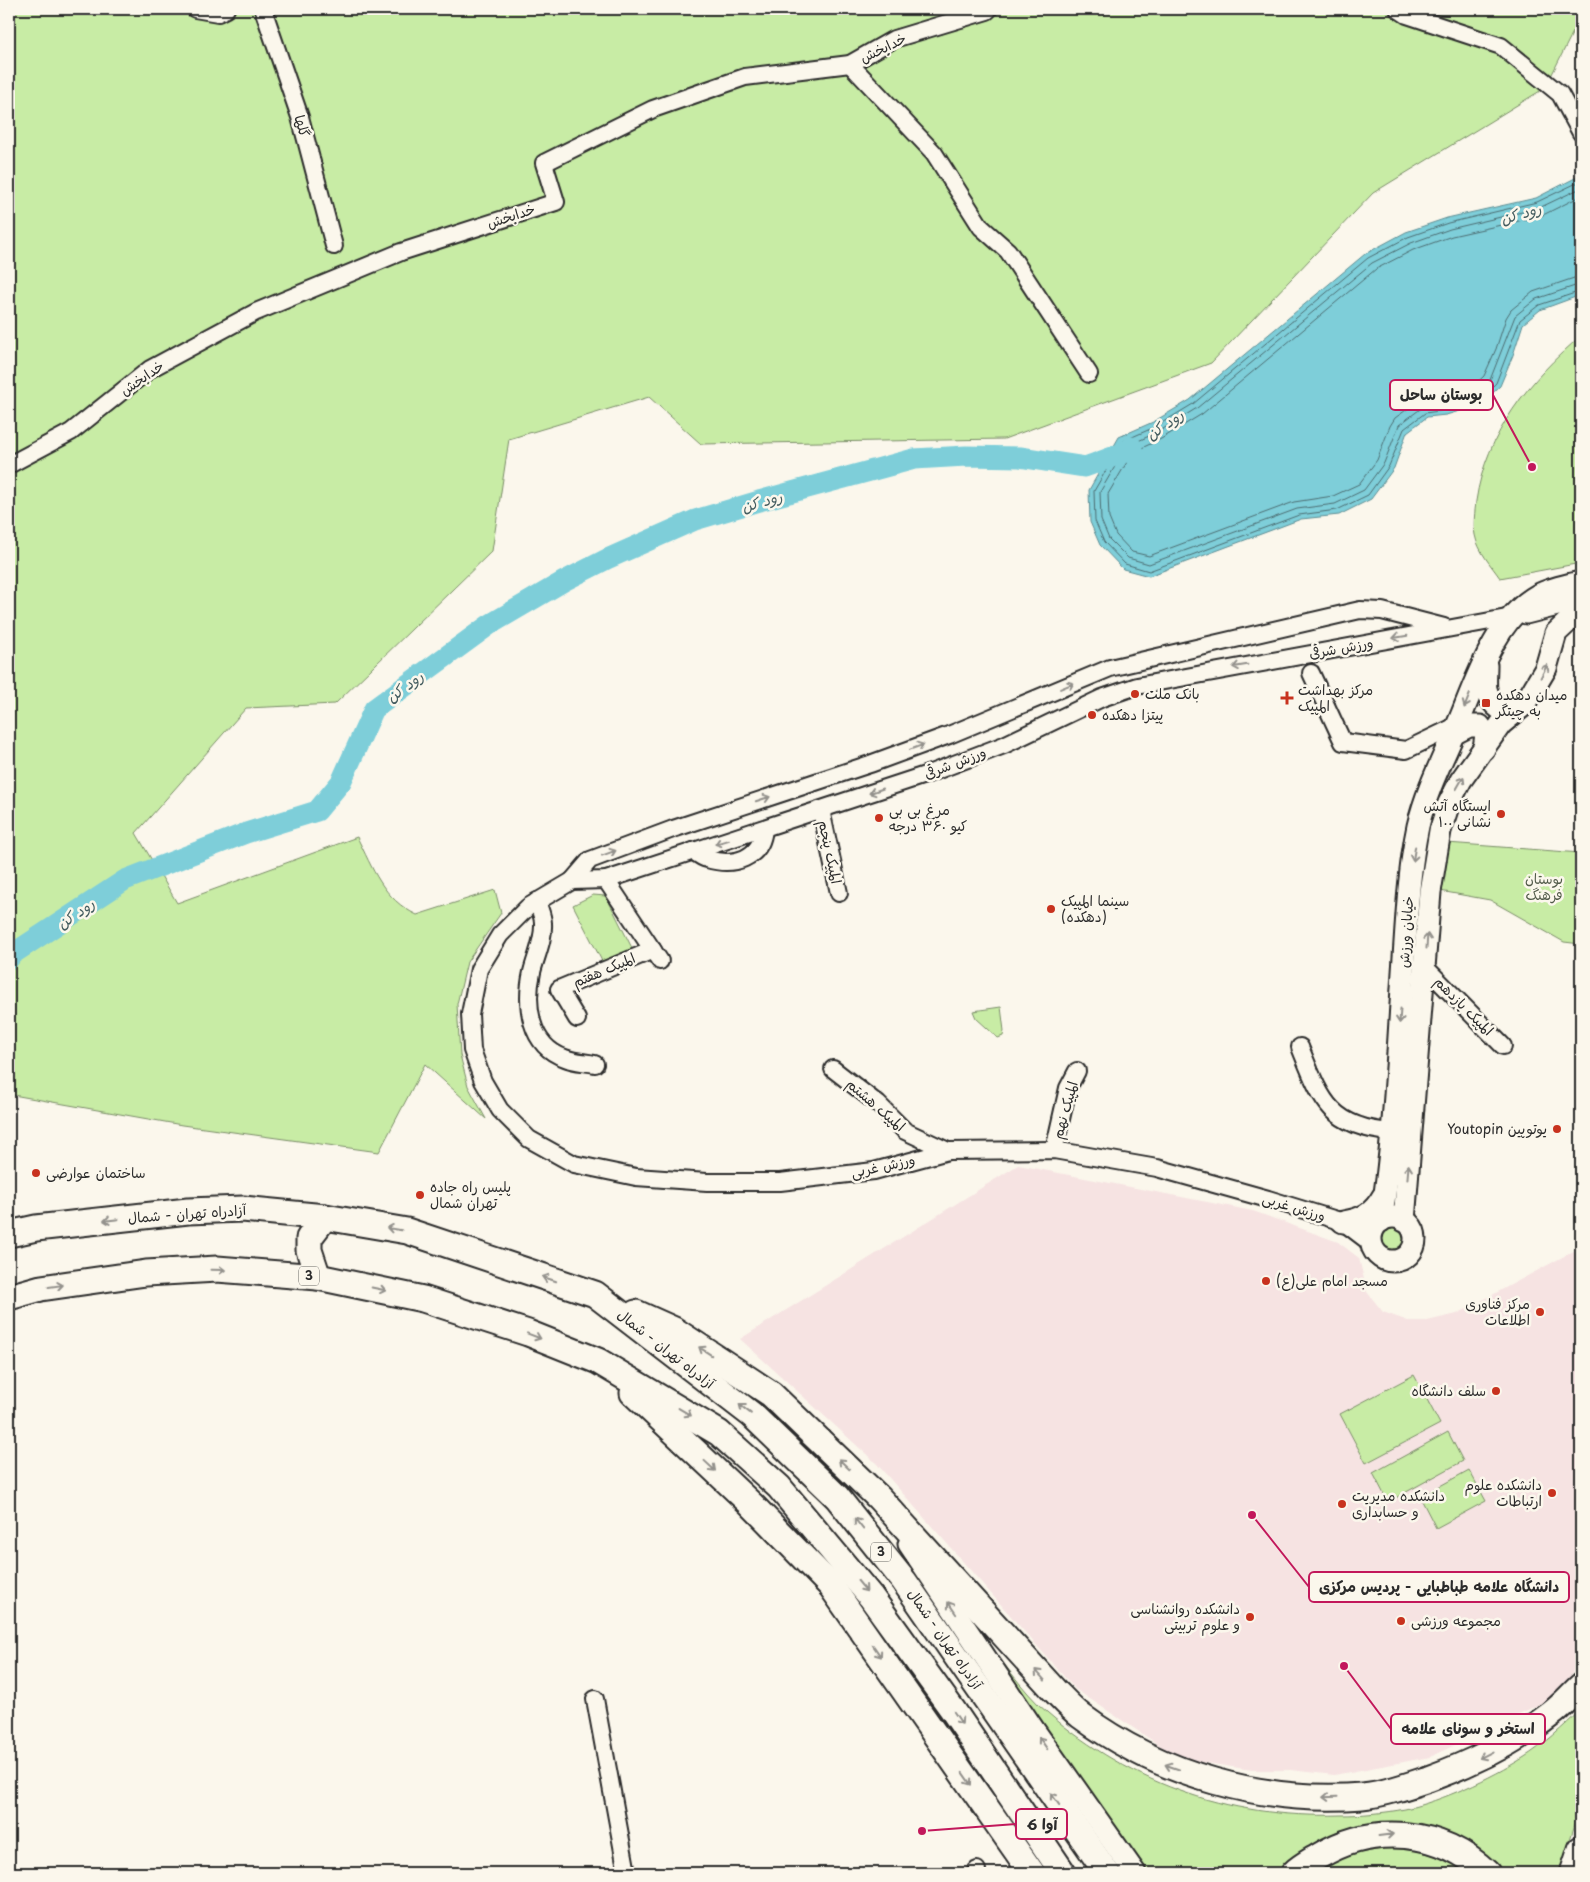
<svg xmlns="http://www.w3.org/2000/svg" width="1590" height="1882" font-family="'Playpen Sans','Playpen Sans Arabic',sans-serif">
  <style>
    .built { fill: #f6e3e2 }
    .green { fill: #c8eca5; stroke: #7a8c68 }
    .water { fill: #7eced9; stroke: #5d8d93 }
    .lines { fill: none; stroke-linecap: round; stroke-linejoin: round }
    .shore { stroke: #4c6c71; stroke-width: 1 }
    .river { stroke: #7eced9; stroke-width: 21 }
    .minor-casing { stroke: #2b2b2b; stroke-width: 20 }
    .major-casing { stroke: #2b2b2b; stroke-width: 25 }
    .highway-casing { stroke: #2b2b2b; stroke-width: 29 }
    .minor { stroke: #fbf7ec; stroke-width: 16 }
    .major { stroke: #fbf7ec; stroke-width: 21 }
    .highway { stroke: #fbf7ec; stroke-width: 25 }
    .oneway { stroke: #93918c }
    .poi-dot { fill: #c8321e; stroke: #fbf7ec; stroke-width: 2 }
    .labels { text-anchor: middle; stroke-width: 5; stroke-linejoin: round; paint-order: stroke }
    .shield { fill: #fbf7ec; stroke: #696865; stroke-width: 1 }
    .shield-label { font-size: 12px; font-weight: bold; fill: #2b2b2b }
    .street-label { font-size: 14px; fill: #2b2b2b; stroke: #fbf7ec }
    .poi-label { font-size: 14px; fill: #2b2b2b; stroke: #fbf7ec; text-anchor: start }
    .park-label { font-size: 14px; fill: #525b4a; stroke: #fbf7ec }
    .water-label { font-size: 15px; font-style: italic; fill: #445c5f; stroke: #fbf7ec }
    .leader { fill: none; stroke: #c2185b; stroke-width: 2 }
    .callout-dot { fill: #c2185b; stroke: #fbf7ec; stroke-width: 2 }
    .callout { fill: #fbf7ec; stroke: #c2185b; stroke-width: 2 }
    .callout-label { font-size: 15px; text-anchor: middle; font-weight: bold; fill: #2b2b2b }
  </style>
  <rect width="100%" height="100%" fill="#fbf7ec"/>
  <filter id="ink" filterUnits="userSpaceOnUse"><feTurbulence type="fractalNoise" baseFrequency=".02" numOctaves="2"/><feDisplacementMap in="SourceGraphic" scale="10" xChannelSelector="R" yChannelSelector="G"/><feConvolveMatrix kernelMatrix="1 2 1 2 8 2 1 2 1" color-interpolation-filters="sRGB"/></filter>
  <g filter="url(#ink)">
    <!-- built -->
    <path class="built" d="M1018,1165l235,46 85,31 21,16 8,34 16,20 25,9h19l30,-7 124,-67v409l-14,27 -21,18 -116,56 -96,18 -44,-5h-38l-72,-11 -105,-70 -199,-226 -136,-124z"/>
    <!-- green -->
    <g class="green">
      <path d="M9,9h1572v7l-36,72 -172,105 -162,170 -207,76 -303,5 -52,-47 -140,42 -17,112 -157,153 -89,4 -110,125 41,70 180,-66c16,32 26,62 60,78l78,-25 6,23 -34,49 -10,42 3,51 8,31 18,33 -61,-55 -46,88 -197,-27 -169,-30 -4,1z"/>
      <path d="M1581,336v227l-81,15c-9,-13 -22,-27 -25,-43 -2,-10 0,-24 1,-34 10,-68 54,-122 105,-165z"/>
      <path d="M1447,843l134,10v91l-17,-2 -74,-42 -50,-9z"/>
      <path d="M593,895l13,1 27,54 -29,15 -31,-60z"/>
      <path d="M1001,1007l3,24 -1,5 -5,2 -22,-20 -3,-7z"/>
      <circle cx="1392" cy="1239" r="19"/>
      <path d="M1414,1375l26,49 -74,39 -26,-49z"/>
      <path d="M1448,1432l15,29 -75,41 -15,-29z"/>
      <path d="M1469,1470l17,31 -50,27 -16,-31z"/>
      <path d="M1000,1659c12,15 25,32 39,46 85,77 187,114 302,110 21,0 43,-2 64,-6 37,-8 86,-31 118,-51 21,-13 40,-31 58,-48v96l-22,67h-58l-10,-10 -48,-27 -147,23 -16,14h-136l-146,-213z"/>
      <path d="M1394,1847c30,4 51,10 77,26h-158l34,-18z"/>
    </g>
    <!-- water -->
    <path class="water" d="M1581,175v120l-41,15 -17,14 -10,31 -13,31 -20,19 -34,10 -19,2 -20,15 -13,36 -23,31 -32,16 -38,4 -152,57 -26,-7 -23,-24 -10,-23 -1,-32 30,-53 34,-15 37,-22 175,-146 41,-22 41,-14 89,-20z"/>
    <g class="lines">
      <!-- shore -->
      <g class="shore">
        <path d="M1581,181l-44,21 -89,21 -40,14 -40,21 -175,146 -38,23 -32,14 -29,50 1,30 9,21 21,22 24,7 150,-56 38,-5 31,-15 21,-29 15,-37 21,-16 20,-3 33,-9 18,-18 24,-63 19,-15 42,-14"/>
        <path d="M1581,188l-42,20 -89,21 -39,14 -39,20 -175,145 -39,24 -31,14 -27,46 1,28 8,19 19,19 21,6 148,-55 38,-5 29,-14 20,-27 15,-38 24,-18 21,-3 30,-9 16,-15 25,-64 21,-17 45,-15"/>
        <path d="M1581,196l-40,20 -89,20 -39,14 -37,19 -174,145 -41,25 -28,13 -25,42 1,24 7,17 16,17 17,4 145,-54 39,-6 26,-12 18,-24 13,-34 5,-8 25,-18 22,-4 28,-7 14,-13 12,-27 10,-31 5,-8 22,-18 41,-14 7,-1"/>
      </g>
      <!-- river -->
      <path class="river" d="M9,959l2,-4 114,-75 121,-47 71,-22 24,-29 33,-73 115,-84 75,-44 43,-22 88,-39 64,-19 155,-42 52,-3 54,1 65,10 38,-14 9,-6"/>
      <!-- minor casing -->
      <g class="minor-casing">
        <g id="minor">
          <path d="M195,9l23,4 8,-4"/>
          <path d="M263,9l37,108 34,129"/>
          <path d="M1398,9l9,6 94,31 59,48 21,39"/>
          <path d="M850,64l84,89 47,74 27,24 81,123"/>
          <path d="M9,465l62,-33 79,-63 106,-57 145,-60 155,-50 -12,-39 109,-54 92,-32 105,-13 44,-25 93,-28 2,-2"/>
          <path d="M1311,673l32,69 63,8 52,-25"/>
          <path d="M821,810l18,83"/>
          <path d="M693,851c4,3 9,7 14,8 27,8 54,0 57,-30"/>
          <path d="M606,880l54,81"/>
          <path d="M572,881l18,-21 83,-31 197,-65 79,-29 161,-67 250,-58 22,1 62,16"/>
          <path d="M537,901c2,7 6,15 6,22 1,17 -7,33 -11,49 -7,32 -3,74 33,86 9,4 20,4 30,6"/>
          <path d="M1425,967l78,79"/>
          <path d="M577,1019l-18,-30 94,-39"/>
          <path d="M1300,1047c21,52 29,80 91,85"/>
          <path d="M833,1069l45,35 27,27 43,20"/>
          <path d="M1054,1150l14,-62 9,-17"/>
          <path d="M1372,1244l-29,-22 -75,-23 -111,-31 -103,-18 -106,1 -74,20 -94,11h-73l-71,-5 -62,-13 -45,-25 -29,-29 -17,-29 -11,-31 -2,-36 9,-45 21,-34 28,-28 44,-26 34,-1 322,-106 76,-29 98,-47 35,-12 375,-69"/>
          <path d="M595,1699l32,174"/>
          <path d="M975,1873l2,-3"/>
        </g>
      </g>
      <!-- major casing -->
      <g class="major-casing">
        <g id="major">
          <path d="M1526,613l55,-14"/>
          <path d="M1486,665c0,7 -1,17 0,24 3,11 14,25 26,22 4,-1 8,-4 11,-6"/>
          <path d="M1453,734l16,-8h11l6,8 -2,15"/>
          <circle cx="1393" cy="1239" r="22"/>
          <path d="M1381,1221c14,-87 17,-176 23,-264 3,-43 5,-88 14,-131 9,-39 29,-75 44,-112 16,-40 36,-97 76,-119 13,-7 29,-10 43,-13"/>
          <path d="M1404,1221l26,-329 10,-61 9,-28 12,-23 40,-56 23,-19 22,-37 10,-35 17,-16 8,-2"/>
          <path d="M1343,1222c19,-3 30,-8 40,-26"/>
          <path d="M909,1544l125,186 101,143"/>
        </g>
      </g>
      <!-- highway casing -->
      <g class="highway-casing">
        <g id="highway">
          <path d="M9,1234l27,-6 152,-17 55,-2 82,8 82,14 188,63 157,121 85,82 67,84 203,292"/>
          <path d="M318,1277l-9,-27v-12l16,-21"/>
          <path d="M9,1297l32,-9 105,-15 71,-4 101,8 105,22 105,34 70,28 121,72 60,54 92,110 81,112 111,164"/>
          <path d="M636,1313l38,17 97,64 108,104 175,192c9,9 17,18 27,26 79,59 183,88 281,80 22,-2 45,-10 66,-17 44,-16 86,-36 123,-65 11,-8 20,-19 30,-28"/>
          <path d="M633,1393l118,111 80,82 201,287"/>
          <path d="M1294,1873c7,-7 17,-12 25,-17 54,-33 122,-27 168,17"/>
          <path d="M1573,1873l8,-24"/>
        </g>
      </g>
      <!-- minor -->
      <use href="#minor" class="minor"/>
      <!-- major -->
      <use href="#major" class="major"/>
      <!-- highway -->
      <use href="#highway" class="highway"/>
    </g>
    <!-- one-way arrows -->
    <defs><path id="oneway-shaft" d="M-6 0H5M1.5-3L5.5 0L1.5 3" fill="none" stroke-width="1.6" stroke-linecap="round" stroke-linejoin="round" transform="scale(1.25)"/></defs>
    <g class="oneway">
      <use href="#oneway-shaft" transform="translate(1400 637) rotate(170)"/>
      <use href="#oneway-shaft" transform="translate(1240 666) rotate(170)"/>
      <use href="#oneway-shaft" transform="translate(1544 671) rotate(-63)"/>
      <use href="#oneway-shaft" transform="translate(1067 686) rotate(-23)"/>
      <use href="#oneway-shaft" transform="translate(1467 701) rotate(112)"/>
      <use href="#oneway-shaft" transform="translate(917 747) rotate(-20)"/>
      <use href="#oneway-shaft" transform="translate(1460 783) rotate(-60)"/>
      <use href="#oneway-shaft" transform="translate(876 791) rotate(161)"/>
      <use href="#oneway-shaft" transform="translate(763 799) rotate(-18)"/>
      <use href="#oneway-shaft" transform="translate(722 842) rotate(163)"/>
      <use href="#oneway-shaft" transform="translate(609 853) rotate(-20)"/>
      <use href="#oneway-shaft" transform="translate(1414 854) rotate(99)"/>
      <use href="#oneway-shaft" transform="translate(1427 941) rotate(-86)"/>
      <use href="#oneway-shaft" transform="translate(1400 1016) rotate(94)"/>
      <use href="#oneway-shaft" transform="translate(1408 1172) rotate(-85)"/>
      <use href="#oneway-shaft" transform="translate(111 1220) rotate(174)"/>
      <use href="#oneway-shaft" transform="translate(394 1229) rotate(-170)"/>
      <use href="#oneway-shaft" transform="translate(218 1270) rotate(1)"/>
      <use href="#oneway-shaft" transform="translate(549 1279) rotate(-162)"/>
      <use href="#oneway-shaft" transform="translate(56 1286) rotate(-8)"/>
      <use href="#oneway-shaft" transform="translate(379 1289) rotate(12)"/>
      <use href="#oneway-shaft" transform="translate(534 1336) rotate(21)"/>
      <use href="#oneway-shaft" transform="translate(705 1351) rotate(-147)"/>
      <use href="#oneway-shaft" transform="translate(745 1409) rotate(-142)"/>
      <use href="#oneway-shaft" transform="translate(685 1412) rotate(31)"/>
      <use href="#oneway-shaft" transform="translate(844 1464) rotate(-136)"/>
      <use href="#oneway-shaft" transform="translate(710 1466) rotate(43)"/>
      <use href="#oneway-shaft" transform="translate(859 1524) rotate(-128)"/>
      <use href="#oneway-shaft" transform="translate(862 1586) rotate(50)"/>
      <use href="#oneway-shaft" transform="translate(952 1608) rotate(-124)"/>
      <use href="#oneway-shaft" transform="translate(877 1651) rotate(55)"/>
      <use href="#oneway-shaft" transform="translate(1040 1675) rotate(-132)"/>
      <use href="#oneway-shaft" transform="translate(958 1718) rotate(56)"/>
      <use href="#oneway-shaft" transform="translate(1043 1743) rotate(-125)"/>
      <use href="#oneway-shaft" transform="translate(1486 1755) rotate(153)"/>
      <use href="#oneway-shaft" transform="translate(1172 1767) rotate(-161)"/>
      <use href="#oneway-shaft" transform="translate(967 1779) rotate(55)"/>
      <use href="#oneway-shaft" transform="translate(1330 1797) rotate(178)"/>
      <use href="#oneway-shaft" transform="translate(1055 1799) rotate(-125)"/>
      <use href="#oneway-shaft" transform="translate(1386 1835) rotate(-7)"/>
    </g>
  </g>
  <!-- markers -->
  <g class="poi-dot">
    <circle cx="1135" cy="694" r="5"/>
    <path d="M1284.5 690.5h5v5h5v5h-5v5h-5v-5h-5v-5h5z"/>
    <rect x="1481" y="698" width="10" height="10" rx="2.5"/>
    <circle cx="1092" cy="715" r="5"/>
    <circle cx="1501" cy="814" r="5"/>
    <circle cx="879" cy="818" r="5"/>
    <circle cx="1051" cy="909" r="5"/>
    <circle cx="1557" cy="1129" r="5"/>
    <circle cx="36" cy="1173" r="5"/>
    <circle cx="420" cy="1195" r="5"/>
    <circle cx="1266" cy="1281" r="5"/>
    <circle cx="1540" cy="1312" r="5"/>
    <circle cx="1496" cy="1391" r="5"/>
    <circle cx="1552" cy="1493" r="5"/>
    <circle cx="1342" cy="1504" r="5"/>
    <circle cx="1250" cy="1617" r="5"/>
    <circle cx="1401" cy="1621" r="5"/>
  </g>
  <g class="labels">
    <!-- shield labels -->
    <g class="shield">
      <rect x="299" y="1266.5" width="20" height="19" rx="4"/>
      <rect x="871" y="1542.5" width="20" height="19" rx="4"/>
    </g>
    <g class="shield-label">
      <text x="309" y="1280">3</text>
      <text x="881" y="1556">3</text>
    </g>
    <!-- street labels -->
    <g class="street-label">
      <text transform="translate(883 48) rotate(-26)" y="5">خدابخش</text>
      <text transform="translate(302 126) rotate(74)" y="5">گلها</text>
      <text transform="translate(511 216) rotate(-18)" y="5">خدابخش</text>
      <text transform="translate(142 378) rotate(-35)" y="5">خدابخش</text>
      <text transform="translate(1341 648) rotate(-10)" y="5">ورزش شرقی</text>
      <text transform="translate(955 763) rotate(-21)" y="5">ورزش شرقی</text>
      <text transform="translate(830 852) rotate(78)" y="5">المپیک پنجم</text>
      <text transform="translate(1406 932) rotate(-86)" y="5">خیابان ورزش</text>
      <text transform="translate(604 970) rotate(-23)" y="5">المپیک هفتم</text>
      <text transform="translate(1464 1006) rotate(45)" y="5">المپیک یازدهم</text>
      <text transform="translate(876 1105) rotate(41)" y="5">المپیک هشتم</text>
      <text transform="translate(1065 1110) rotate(-74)" y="5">المپیک نهم</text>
      <text transform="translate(883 1166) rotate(-12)" y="5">ورزش غربی</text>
      <text transform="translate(1294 1207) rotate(17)" y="5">ورزش غربی</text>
      <text transform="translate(187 1214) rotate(-4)" y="5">آزادراه تهران - شمال</text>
      <text transform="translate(666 1349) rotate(38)" y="5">آزادراه تهران - شمال</text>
      <text transform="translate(945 1639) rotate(55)" y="5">آزادراه تهران - شمال</text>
    </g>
    <!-- poi labels -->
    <g class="poi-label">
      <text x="1298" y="695">مرکز بهداشت<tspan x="1298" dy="16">المپیک</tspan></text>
      <text x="1145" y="699">بانک ملت</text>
      <text x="1496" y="700">میدان دهکده<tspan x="1496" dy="16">به چیتگر</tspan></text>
      <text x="1102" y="720">پیتزا دهکده</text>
      <text x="1491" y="811" text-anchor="end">ایستگاه آتش<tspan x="1491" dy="16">نشانی ۱۰۰</tspan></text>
      <text x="889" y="815">مرغ بی بی<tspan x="889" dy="16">کیو ۳۶۰ درجه</tspan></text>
      <text x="1061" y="906">سینما المپیک<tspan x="1061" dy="16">(دهکده)</tspan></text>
      <text x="1547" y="1134" text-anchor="end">Youtopin یوتوپین</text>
      <text x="46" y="1178">ساختمان عوارضی</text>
      <text x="430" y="1192">پلیس راه جاده<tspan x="430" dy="16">تهران شمال</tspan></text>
      <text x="1276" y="1286">مسجد امام علی(ع)</text>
      <text x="1530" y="1309" text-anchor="end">مرکز فناوری<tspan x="1530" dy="16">اطلاعات</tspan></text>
      <text x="1486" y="1396" text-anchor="end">سلف دانشگاه</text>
      <text x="1542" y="1490" text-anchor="end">دانشکده علوم<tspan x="1542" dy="16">ارتباطات</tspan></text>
      <text x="1352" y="1501">دانشکده مدیریت<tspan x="1352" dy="16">و حسابداری</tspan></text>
      <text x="1240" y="1614" text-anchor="end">دانشکده روانشناسی<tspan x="1240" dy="16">و علوم تربیتی</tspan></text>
      <text x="1411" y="1626">مجموعه ورزشی</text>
    </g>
    <!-- park labels -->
    <g class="park-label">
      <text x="1544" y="884">بوستان<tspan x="1544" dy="16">فرهنگ</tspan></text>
    </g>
    <!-- water labels -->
    <g class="water-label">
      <text transform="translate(1521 214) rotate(-16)" y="5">رود کن</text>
      <text transform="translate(1165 425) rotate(-34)" y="5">رود کن</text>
      <text transform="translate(762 502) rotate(-16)" y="5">رود کن</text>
      <text transform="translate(405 687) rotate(-36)" y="5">رود کن</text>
      <text transform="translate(76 914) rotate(-34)" y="5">رود کن</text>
    </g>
  </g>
  <!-- callouts -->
  <path class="leader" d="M1532 467L1493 395M1252 1515L1309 1587M1344 1666L1391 1729M922 1831L1016 1824"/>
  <g class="callout-dot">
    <circle cx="1532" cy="467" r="5"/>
    <circle cx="1252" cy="1515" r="5"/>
    <circle cx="1344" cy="1666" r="5"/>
    <circle cx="922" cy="1831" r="5"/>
  </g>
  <g class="callout">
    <rect x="1390" y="380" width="103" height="30" rx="5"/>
    <rect x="1309" y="1572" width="260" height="30" rx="5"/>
    <rect x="1391" y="1714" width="154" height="30" rx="5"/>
    <rect x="1016" y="1809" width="51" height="30" rx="5"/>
  </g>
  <g class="callout-label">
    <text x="1441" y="400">بوستان ساحل</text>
    <text x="1439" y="1592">دانشگاه علامه طباطبایی - پردیس مرکزی</text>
    <text x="1468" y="1734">استخر و سونای علامه</text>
    <text x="1042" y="1830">آوا 6</text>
  </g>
  <!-- margin -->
  <rect width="1590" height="1882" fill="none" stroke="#fbf7ec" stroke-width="30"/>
  <rect x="15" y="15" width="1560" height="1852" fill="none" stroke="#2b2b2b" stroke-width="2" filter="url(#ink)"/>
</svg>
